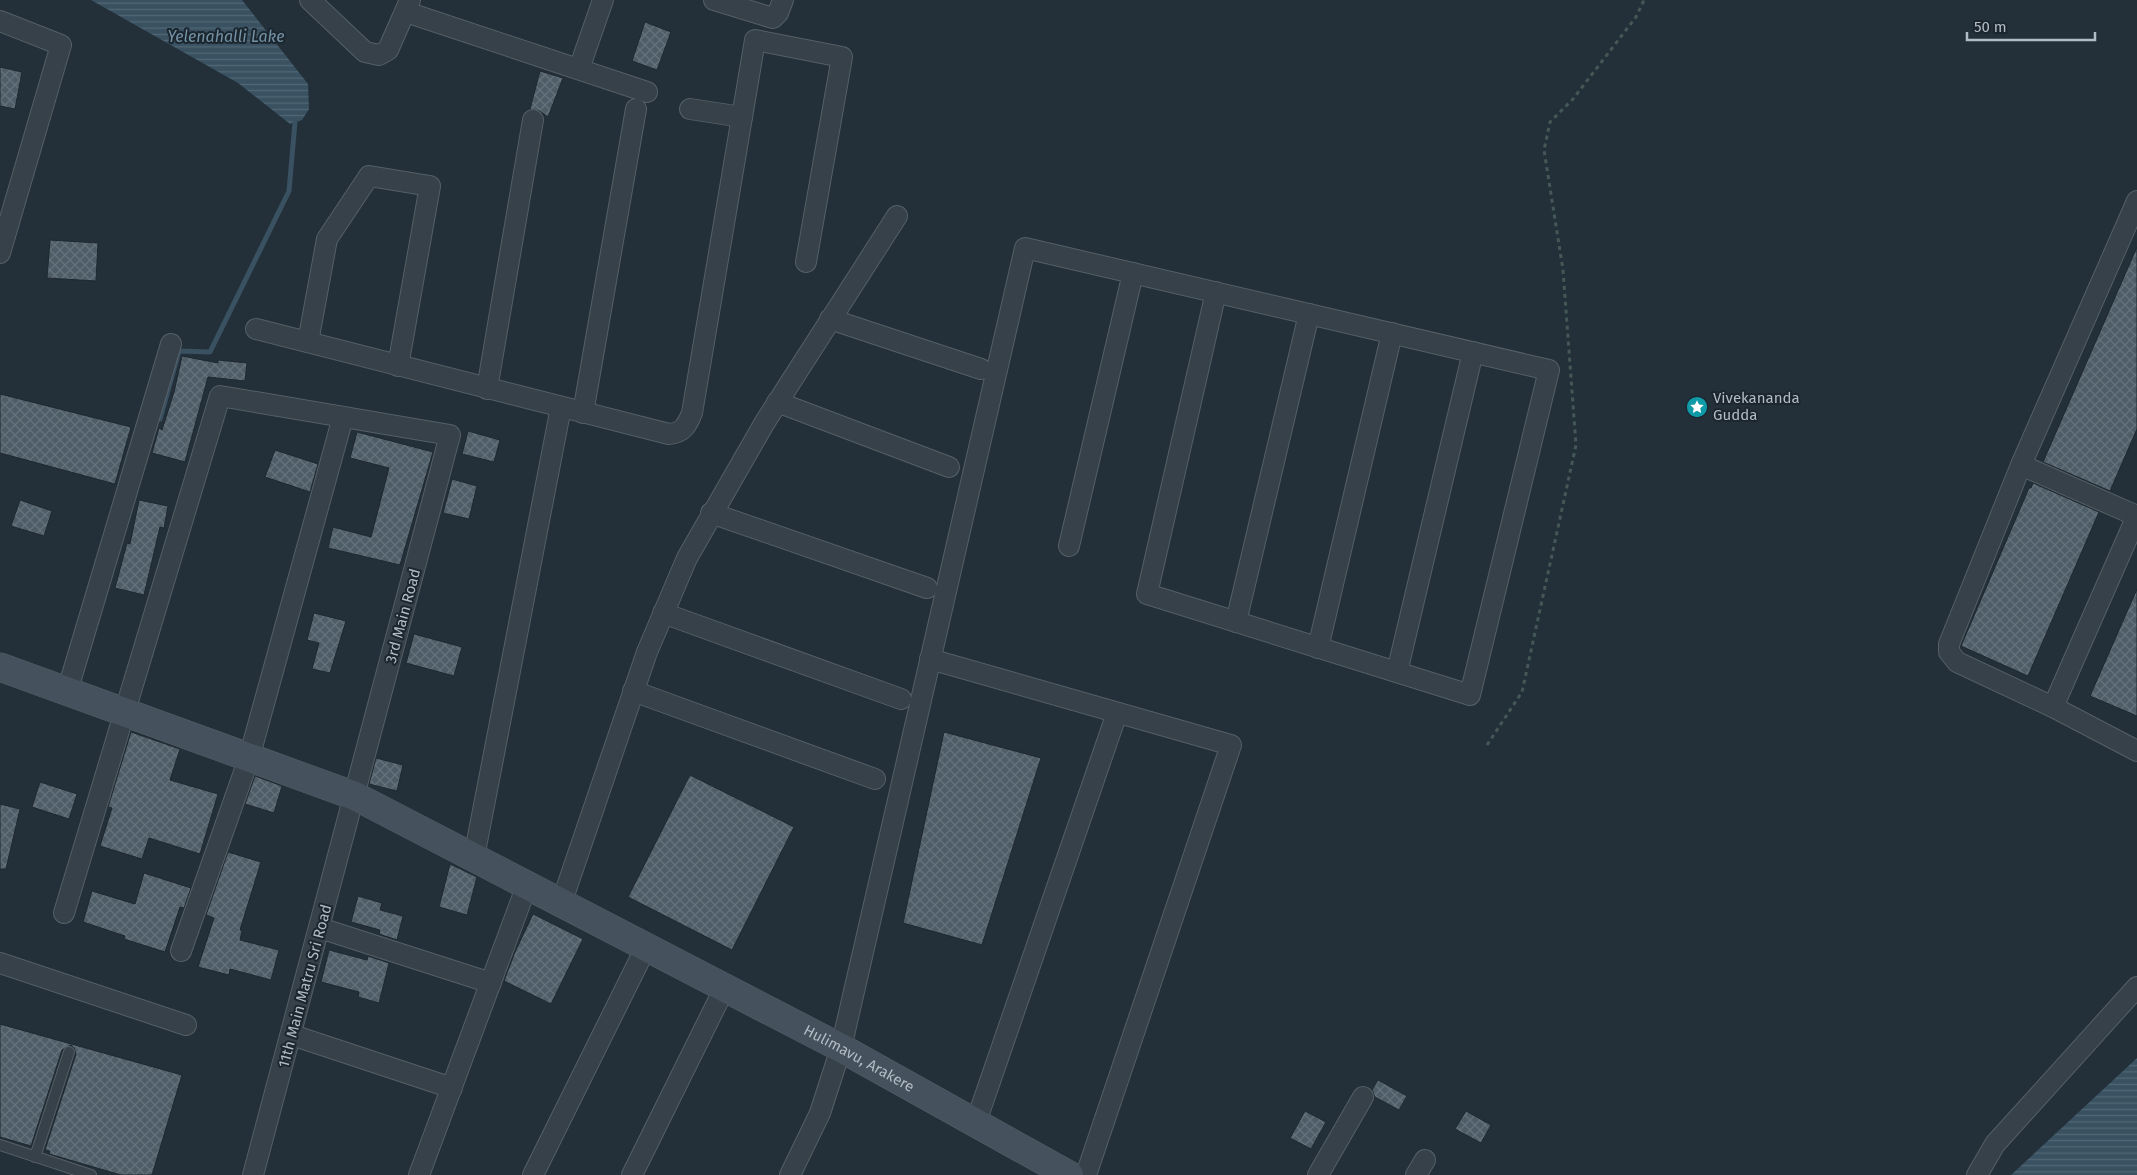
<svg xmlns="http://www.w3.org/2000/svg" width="2137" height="1175" font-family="'Fira Sans',sans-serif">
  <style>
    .water { fill: url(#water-rules) }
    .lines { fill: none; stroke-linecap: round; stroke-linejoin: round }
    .stream { stroke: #395161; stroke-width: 5 }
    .building { fill: url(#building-cross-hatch); stroke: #1e2830 }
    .lane-casing { stroke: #555f67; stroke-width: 12 }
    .street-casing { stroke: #555f67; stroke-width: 22 }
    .secondary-casing { stroke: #555f67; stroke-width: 29 }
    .path { stroke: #455857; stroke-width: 3; stroke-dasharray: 4 4; stroke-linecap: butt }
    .lane { stroke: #374149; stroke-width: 10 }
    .street { stroke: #374149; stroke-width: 20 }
    .secondary { stroke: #45515c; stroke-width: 28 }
    .labels { text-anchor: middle; stroke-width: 4; stroke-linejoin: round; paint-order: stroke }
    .poi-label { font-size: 15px; fill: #b2bcc5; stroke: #1c262e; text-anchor: start }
    .street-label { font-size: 15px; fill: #b2bcc5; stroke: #1c262e }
    .water-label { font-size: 16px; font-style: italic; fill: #7493a7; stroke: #1c262e }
  </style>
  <defs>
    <pattern id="water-rules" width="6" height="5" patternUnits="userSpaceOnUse" patternTransform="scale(1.25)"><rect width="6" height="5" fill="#395161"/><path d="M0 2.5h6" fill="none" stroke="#536876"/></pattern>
    <pattern id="building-cross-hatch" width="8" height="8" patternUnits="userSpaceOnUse" patternTransform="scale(1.25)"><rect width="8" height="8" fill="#4e5d67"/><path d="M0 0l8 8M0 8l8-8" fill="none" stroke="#65727b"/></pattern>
  </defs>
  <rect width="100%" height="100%" fill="#233039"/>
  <!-- water -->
  <g class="water">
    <path d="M91,0h151l66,84 1,25 -7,11 -12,4 -52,-41z"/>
    <path d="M2137,1058v117h-126z"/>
  </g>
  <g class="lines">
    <!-- stream -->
    <path class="stream" d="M160,419l19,-68 31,1 79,-161 6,-69"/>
  </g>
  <!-- building -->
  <g class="building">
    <path d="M645,22l26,10 -14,38 -25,-9z"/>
    <path d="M0,67l22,5 -7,37 -15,-3z"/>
    <path d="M540,71l23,7 -15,39 -8,-6 -10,-2z"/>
    <path d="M50,240l48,3 -2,38 -49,-3z"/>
    <path d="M2137,247v182l-27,62 -67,-29z"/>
    <path d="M182,356l36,7v-3l29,3 -2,18 -37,-4 -23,85 -33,-9 7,-25 3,2 12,-38z"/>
    <path d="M0,394l131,33 -16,57 -115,-31z"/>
    <path d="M468,431l32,9 -6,22 -32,-8z"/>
    <path d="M357,432l76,20 -33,113 -72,-17 5,-21 38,10 18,-69 -39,-10z"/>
    <path d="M275,450l43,14 -8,28 -45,-15z"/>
    <path d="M452,479l25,7 -8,33 -26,-6z"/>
    <path d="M2033,483l66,29 -71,164 -67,-30 68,-158h2z"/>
    <path d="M20,500l32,11 -8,25 -33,-10z"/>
    <path d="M139,500l29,6 -4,22 -4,-1 -16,68 -29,-7 12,-45 3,1z"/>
    <path d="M2137,589v127l-47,-20z"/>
    <path d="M314,613l32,8 -16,52 -18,-4 7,-26 -12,-3z"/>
    <path d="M414,634l48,13 -8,29 -48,-13z"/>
    <path d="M131,732l49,17 -10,31 48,14 -18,60 -51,-16 -7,21 -42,-13 12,-38 -4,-1z"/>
    <path d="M944,732l97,26 -59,187 -79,-22z"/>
    <path d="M376,758l27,7 -6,26 -28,-7z"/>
    <path d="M690,775l104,52 -62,123 -104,-53z"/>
    <path d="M255,776l27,10 -8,27 -29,-9z"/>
    <path d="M40,782l37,12 -8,25 -37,-12z"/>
    <path d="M0,804l20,5 -14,60h-6z"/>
    <path d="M228,852l33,10 -21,68 2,1 -2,9 39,10 -8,30 -41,-11 -1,6 -31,-8 16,-49 -8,-3z"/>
    <path d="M450,864l27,13 -10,38 -28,-8z"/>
    <path d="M144,873l47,15 -7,20 -4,-1 -15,45 -41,-13 1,-3 -42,-14 9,-31 43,13z"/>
    <path d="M358,896l24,7 -2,7 23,6 -6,24 -18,-6 1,-4 -29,-8z"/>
    <path d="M533,914l50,25 -32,65 -47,-23 11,-29z"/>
    <path d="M329,950l38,10 1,-4 21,7 -10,40 -21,-6 1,-5 -38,-10z"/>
    <path d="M0,1024l182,51 -30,100h-31l-72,-21 1,-3 -5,-1 31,-96 -2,-6 -3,-3 -9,5 -31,96 -31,-9z"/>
    <path d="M1378,1080l29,16 -8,14 -24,-13 -3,-7z"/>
    <path d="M1305,1111l21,11 -15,27 -21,-11z"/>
    <path d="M1466,1111l25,14 -10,18 -26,-14z"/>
  </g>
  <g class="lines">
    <!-- lane casing -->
    <g class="lane-casing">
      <g id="lane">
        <path d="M0,1145l91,30"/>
        <path d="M35,1157l34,-105"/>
      </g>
    </g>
    <!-- street casing -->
    <g class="street-casing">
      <g id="street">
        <path d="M310,0l55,52 14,3 9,-5 22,-50"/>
        <path d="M714,0l59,18 5,-5 5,-13"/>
        <path d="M406,12l241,80"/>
        <path d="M0,21l61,24 -61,208"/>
        <path d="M579,69l24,-69"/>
        <path d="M690,109l52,8"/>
        <path d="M2137,201l-116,264 -72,179v8l8,10 96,45 84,44"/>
        <path d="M830,319l151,50"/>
        <path d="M256,329l413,105c14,-1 18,-9 23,-21l63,-373 87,17 -36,205"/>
        <path d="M308,342l19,-103 42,-63 61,10 -32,180"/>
        <path d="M487,389l46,-269"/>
        <path d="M777,402l172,65"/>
        <path d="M583,413l53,-304"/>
        <path d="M2021,465l116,51"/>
        <path d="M711,513l216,75"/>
        <path d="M1069,546l64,-273"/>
        <path d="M663,613l238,86"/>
        <path d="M1236,622l73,-308"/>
        <path d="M1318,648l74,-315"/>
        <path d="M930,659l301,86 -145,430"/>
        <path d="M1397,672l76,-320"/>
        <path d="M633,691l242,88"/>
        <path d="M67,692l104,-348"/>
        <path d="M2053,707l84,-191"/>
        <path d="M474,857l87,-450"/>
        <path d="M561,904l86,-252 40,-94 78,-136 132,-206"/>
        <path d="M64,913l156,-517 230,39 -197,740"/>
        <path d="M320,928l171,55"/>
        <path d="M181,951l68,-193 94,-341"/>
        <path d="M0,963l186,62"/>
        <path d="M292,1035l160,53"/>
        <path d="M976,1122l141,-409"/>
        <path d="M419,1175l108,-290"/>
        <path d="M533,1175l113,-228"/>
        <path d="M632,1175l93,-188"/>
        <path d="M790,1175l30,-62 21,-65 184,-800 524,122 -79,325 -323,-101 69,-302"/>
        <path d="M1318,1175l45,-78"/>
        <path d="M1416,1175l9,-15"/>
        <path d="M1977,1175l18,-31 142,-157"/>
      </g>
    </g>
    <!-- secondary casing -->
    <g class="secondary-casing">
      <g id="secondary">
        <path id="s1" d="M0,667l355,129 486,252 228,127"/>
      </g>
    </g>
    <!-- path -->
    <path class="path" d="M1487,745l35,-53 54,-247 -13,-175 -19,-120 6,-28 23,-23 63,-82 8,-17"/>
    <!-- lane -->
    <use href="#lane" class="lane"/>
    <!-- street -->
    <use href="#street" class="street"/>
    <!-- secondary -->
    <use href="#secondary" class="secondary"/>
  </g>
  <!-- icons -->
  <defs>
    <g id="sight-disc" transform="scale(1.125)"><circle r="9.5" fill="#0f9aa8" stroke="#1c262e"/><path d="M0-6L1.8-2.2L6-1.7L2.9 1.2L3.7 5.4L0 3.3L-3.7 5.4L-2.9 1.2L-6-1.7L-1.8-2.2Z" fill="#fff"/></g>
  </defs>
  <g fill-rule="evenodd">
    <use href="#sight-disc" x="1697" y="407"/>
  </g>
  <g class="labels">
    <!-- poi labels -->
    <g class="poi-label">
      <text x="1713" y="403">Vivekananda<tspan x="1713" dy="17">Gudda</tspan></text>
    </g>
    <!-- street labels -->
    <g class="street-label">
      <text transform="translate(403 616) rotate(-75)" y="5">3rd Main Road</text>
      <text transform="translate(305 986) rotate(-75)" y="5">11th Main Matru Sri Road</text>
      <text dy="5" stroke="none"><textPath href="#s1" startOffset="946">Hulimavu, Arakere</textPath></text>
    </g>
    <!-- water labels -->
    <g class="water-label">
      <text x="226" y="42">Yelenahalli Lake</text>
    </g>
  </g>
  <!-- scale -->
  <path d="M1967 32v8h128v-8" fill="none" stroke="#b2bcc5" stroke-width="2.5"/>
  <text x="1974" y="32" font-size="15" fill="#b2bcc5" stroke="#1c262e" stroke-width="4" paint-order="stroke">50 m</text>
</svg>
